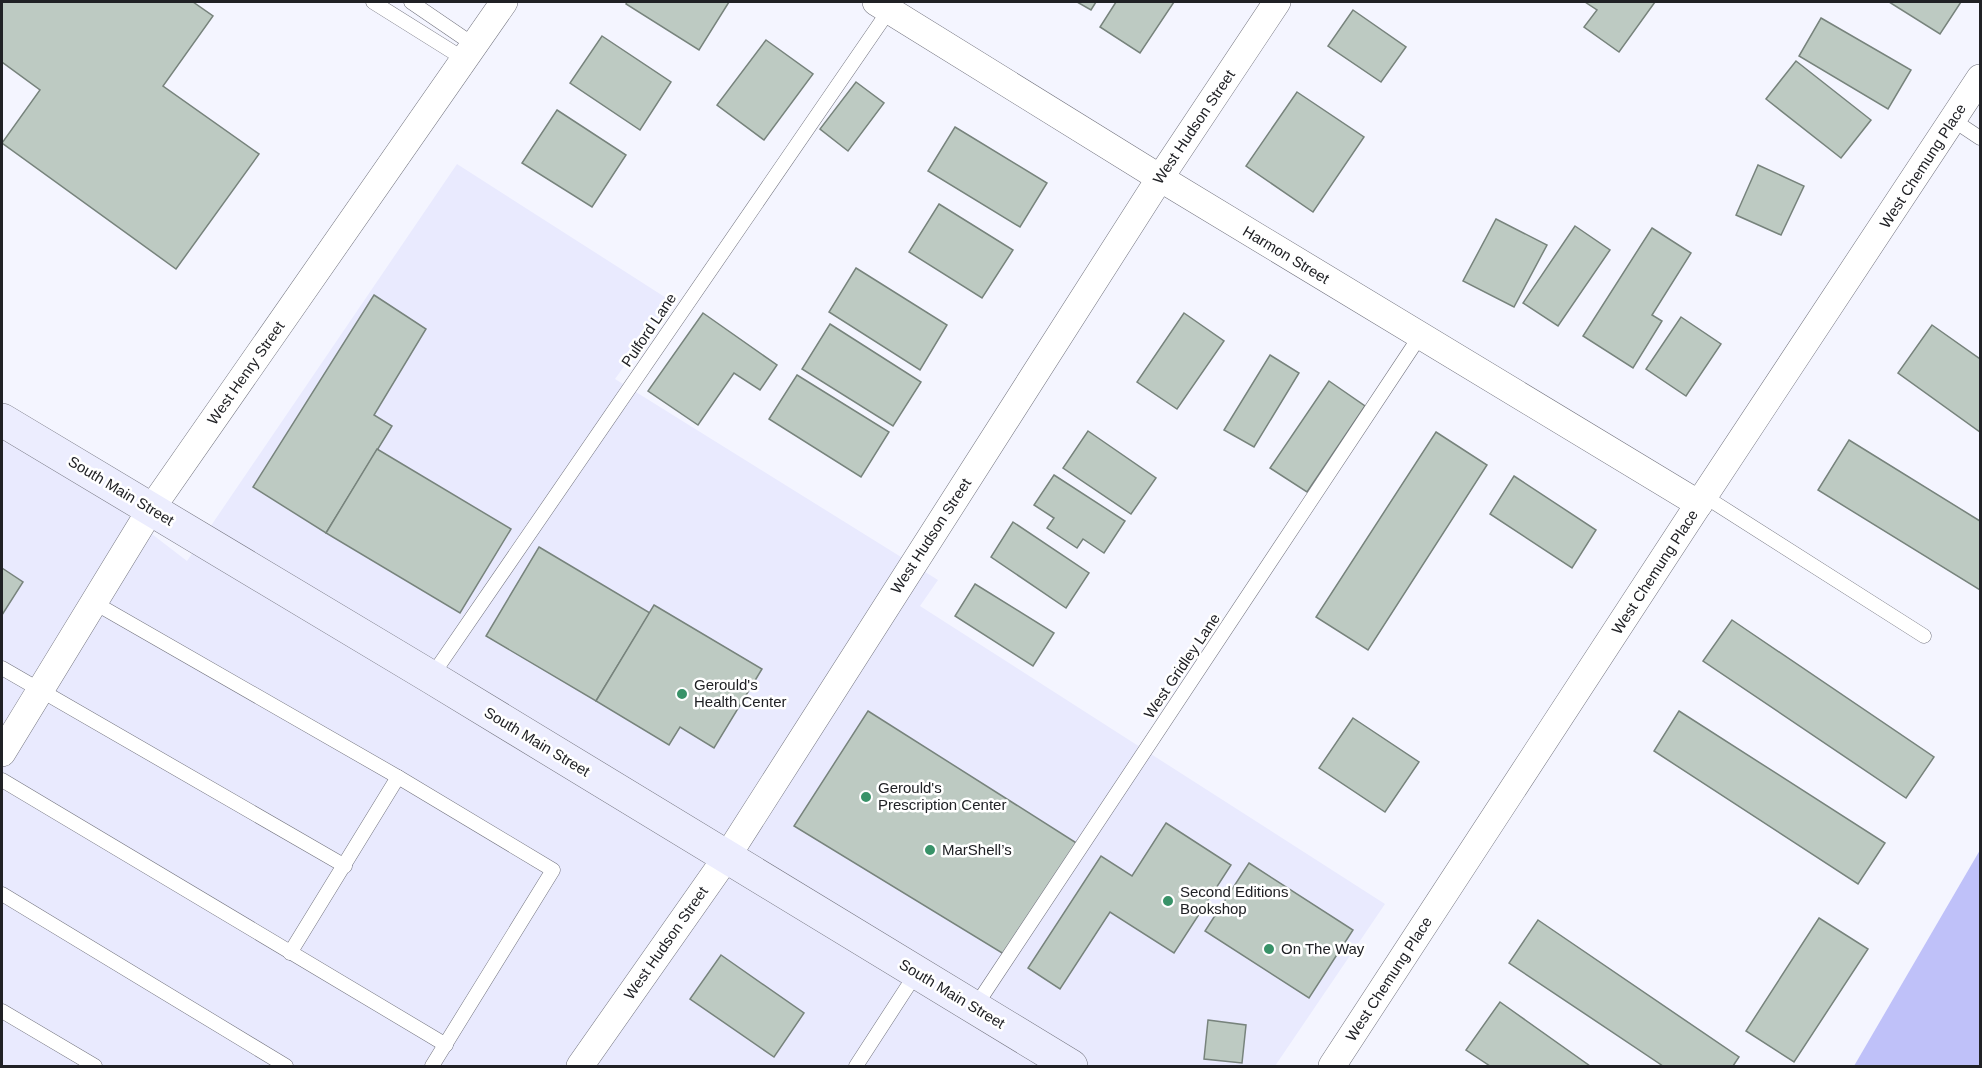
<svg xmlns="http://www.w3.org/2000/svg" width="1982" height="1068" font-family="Helvetica,sans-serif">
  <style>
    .built { fill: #e9eafe }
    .green { fill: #bfc1f9 }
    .building { fill: #bdcac2; stroke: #77837c; stroke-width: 1.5 }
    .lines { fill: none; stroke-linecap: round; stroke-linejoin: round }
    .service-casing { stroke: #73747f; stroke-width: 15 }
    .minor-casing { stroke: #73747f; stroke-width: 28 }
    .secondary-casing { stroke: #73747f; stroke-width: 34 }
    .service { stroke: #fff; stroke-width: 14 }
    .minor { stroke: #fff; stroke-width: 27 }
    .secondary { stroke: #ecedfe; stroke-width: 33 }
    .poi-dot { fill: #389268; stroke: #fff; stroke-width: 2 }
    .labels { text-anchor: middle; stroke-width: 5; stroke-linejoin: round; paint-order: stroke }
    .street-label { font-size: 15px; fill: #202125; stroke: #fff }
    .poi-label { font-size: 15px; fill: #202125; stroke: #fff; text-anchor: start }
  </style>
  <rect width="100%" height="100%" fill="#f4f5ff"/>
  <!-- built -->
  <path class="built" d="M457,164l214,137 -56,78 323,201 -18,26 465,298 -110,162h-1273v-647l185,142z"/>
  <!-- green -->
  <path class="green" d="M1980,850v216h-126z"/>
  <!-- building -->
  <g class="building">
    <path d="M2,2h191l20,14 -50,70 96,68 -83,115 -174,-126 38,-53 -38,-28z"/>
    <path d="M627,2h102l-30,48 -73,-46z"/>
    <path d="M1077,2h19l-5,8z"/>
    <path d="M1116,2h58l-34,51 -40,-26z"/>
    <path d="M1585,2h70l-36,50 -35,-25 13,-17z"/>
    <path d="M1889,2h72l-21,32z"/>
    <path d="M1353,10l53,37 -25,35 -53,-36z"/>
    <path d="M1821,18l90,52 -23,39 -89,-53z"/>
    <path d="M602,36l69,46 -31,48 -70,-47z"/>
    <path d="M766,40l47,34 -49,66 -47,-35z"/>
    <path d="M1796,61l75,59 -30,38 -75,-59z"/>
    <path d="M856,82l28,21 -36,48 -28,-22z"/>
    <path d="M1297,92l67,45 -51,75 -67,-46z"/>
    <path d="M557,110l69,45 -34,52 -70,-44z"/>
    <path d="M955,127l92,56 -27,44 -92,-56z"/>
    <path d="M1758,165l46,21 -23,49 -45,-20z"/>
    <path d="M939,204l74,46 -31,48 -73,-46z"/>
    <path d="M1496,219l51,26 -33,62 -51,-26z"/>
    <path d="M1575,226l35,24 -52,76 -35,-23z"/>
    <path d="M1652,228l39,25 -39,62 10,6 -29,47 -50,-32z"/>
    <path d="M856,268l91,57 -27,45 -91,-58z"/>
    <path d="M374,295l52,34 -52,86 18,11 -66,107 -73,-46z"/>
    <path d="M703,313l74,52 -17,25 -26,-17 -36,52 -50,-34z"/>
    <path d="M1184,313l40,28 -47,68 -40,-27z"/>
    <path d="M1681,317l40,27 -35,52 -40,-27z"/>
    <path d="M830,324l91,58 -28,44 -91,-57z"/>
    <path d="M1932,325l48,34v73l-82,-59z"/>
    <path d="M1270,355l29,18 -45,74 -30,-17z"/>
    <path d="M797,375l92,57 -28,45 -92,-58z"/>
    <path d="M1329,381l36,25 -58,86 -37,-24z"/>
    <path d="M1088,431l68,47 -25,36 -68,-46z"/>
    <path d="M1436,432l51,33 -119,185 -52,-33z"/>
    <path d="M1849,440l131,81v69l-162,-100z"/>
    <path d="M377,449l134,80 -51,84 -134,-80z"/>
    <path d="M1054,475l71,46 -21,32 -21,-14 -6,9 -30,-20 7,-10 -20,-13z"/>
    <path d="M1514,476l82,54 -24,38 -82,-54z"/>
    <path d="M1013,522l76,51 -23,35 -75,-51z"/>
    <path d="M539,547l111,66 -54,88 -110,-65z"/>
    <path d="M2,568l21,14 -21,33z"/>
    <path d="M975,584l79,49 -21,33 -78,-50z"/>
    <path d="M654,605l108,64 -48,79 -34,-21 -11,18 -73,-44z"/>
    <path d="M1732,620l202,137 -28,41 -203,-137z"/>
    <path d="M868,711l210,133 -71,112 -213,-130z"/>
    <path d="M1679,711l206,132 -27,41 -204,-133z"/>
    <path d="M1353,718l66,44 -34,50 -66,-44z"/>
    <path d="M1166,823l65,42 -57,88 -64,-41 -50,77 -32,-21 73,-112 31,20z"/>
    <path d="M1249,863l104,67 -44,68 -104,-67z"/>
    <path d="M1819,918l49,31 -74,113 -48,-31z"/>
    <path d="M1538,920l201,137 -6,9h-70l-154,-103z"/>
    <path d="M721,955l83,58 -30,44 -84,-58z"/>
    <path d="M1500,1002l90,64h-100l-24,-16z"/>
    <path d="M1208,1020l38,5 -4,38 -38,-4z"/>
  </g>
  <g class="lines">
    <!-- service casing -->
    <g class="service-casing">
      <g id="service">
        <path d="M373,2l91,57"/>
        <path d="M411,2l63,43"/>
        <path d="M1953,120l27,18"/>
        <path d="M1704,496l220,140"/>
        <path d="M93,602l305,175 -108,176"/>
        <path d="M2,668l343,198"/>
        <path d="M431,677l461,-671"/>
        <path d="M398,777l155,93 -121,196"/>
        <path d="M2,780l444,265"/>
        <path d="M2,894l284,172"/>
        <path d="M971,1003l6,1 443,-668"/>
        <path d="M2,1011l93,55"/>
        <path d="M856,1066l61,-94"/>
      </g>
    </g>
    <!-- minor casing -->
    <g class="minor-casing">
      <g id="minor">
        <path d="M876,2l284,176 539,326"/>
        <path d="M2,753l149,-244 353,-507"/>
        <path d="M580,1066l146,-208 434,-680 117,-176"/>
        <path d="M1332,1066l372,-570 276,-418"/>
      </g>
    </g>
    <!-- secondary casing -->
    <g class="secondary-casing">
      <path id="secondary" d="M2,420l429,257 640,389"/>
    </g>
    <!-- service -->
    <use href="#service" class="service"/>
    <!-- minor -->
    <use href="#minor" class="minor"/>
    <!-- secondary -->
    <use href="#secondary" class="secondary"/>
  </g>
  <!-- markers -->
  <g class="poi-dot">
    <circle cx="682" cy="694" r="6"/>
    <circle cx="866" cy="797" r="6"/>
    <circle cx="930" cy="850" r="6"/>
    <circle cx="1168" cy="901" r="6"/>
    <circle cx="1269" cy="949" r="6"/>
  </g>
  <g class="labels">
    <!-- street labels -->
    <g class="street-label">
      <text transform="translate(1194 127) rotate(-56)" y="5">West Hudson Street</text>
      <text transform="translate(1923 166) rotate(-57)" y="5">West Chemung Place</text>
      <text transform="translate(1286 255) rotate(31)" y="5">Harmon Street</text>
      <text transform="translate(649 330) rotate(-56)" y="5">Pulford Lane</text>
      <text transform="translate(246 373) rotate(-55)" y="5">West Henry Street</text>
      <text transform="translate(121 491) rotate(31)" y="5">South Main Street</text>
      <text transform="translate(931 536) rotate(-57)" y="5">West Hudson Street</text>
      <text transform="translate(1655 572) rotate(-57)" y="5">West Chemung Place</text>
      <text transform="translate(1182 666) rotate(-56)" y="5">West Gridley Lane</text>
      <text transform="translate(537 742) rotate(31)" y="5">South Main Street</text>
      <text transform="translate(666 943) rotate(-55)" y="5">West Hudson Street</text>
      <text transform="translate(1389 979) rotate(-57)" y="5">West Chemung Place</text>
      <text transform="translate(952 994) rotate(31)" y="5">South Main Street</text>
    </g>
    <!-- poi labels -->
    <g class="poi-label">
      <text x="694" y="690">Gerould's<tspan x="694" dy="17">Health Center</tspan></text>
      <text x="878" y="793">Gerould's<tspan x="878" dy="17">Prescription Center</tspan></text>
      <text x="942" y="855">MarShell’s</text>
      <text x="1180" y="897">Second Editions<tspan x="1180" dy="17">Bookshop</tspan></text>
      <text x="1281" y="954">On The Way</text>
    </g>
  </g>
  <!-- border -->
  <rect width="1982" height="1068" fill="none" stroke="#202125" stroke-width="6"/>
</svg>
